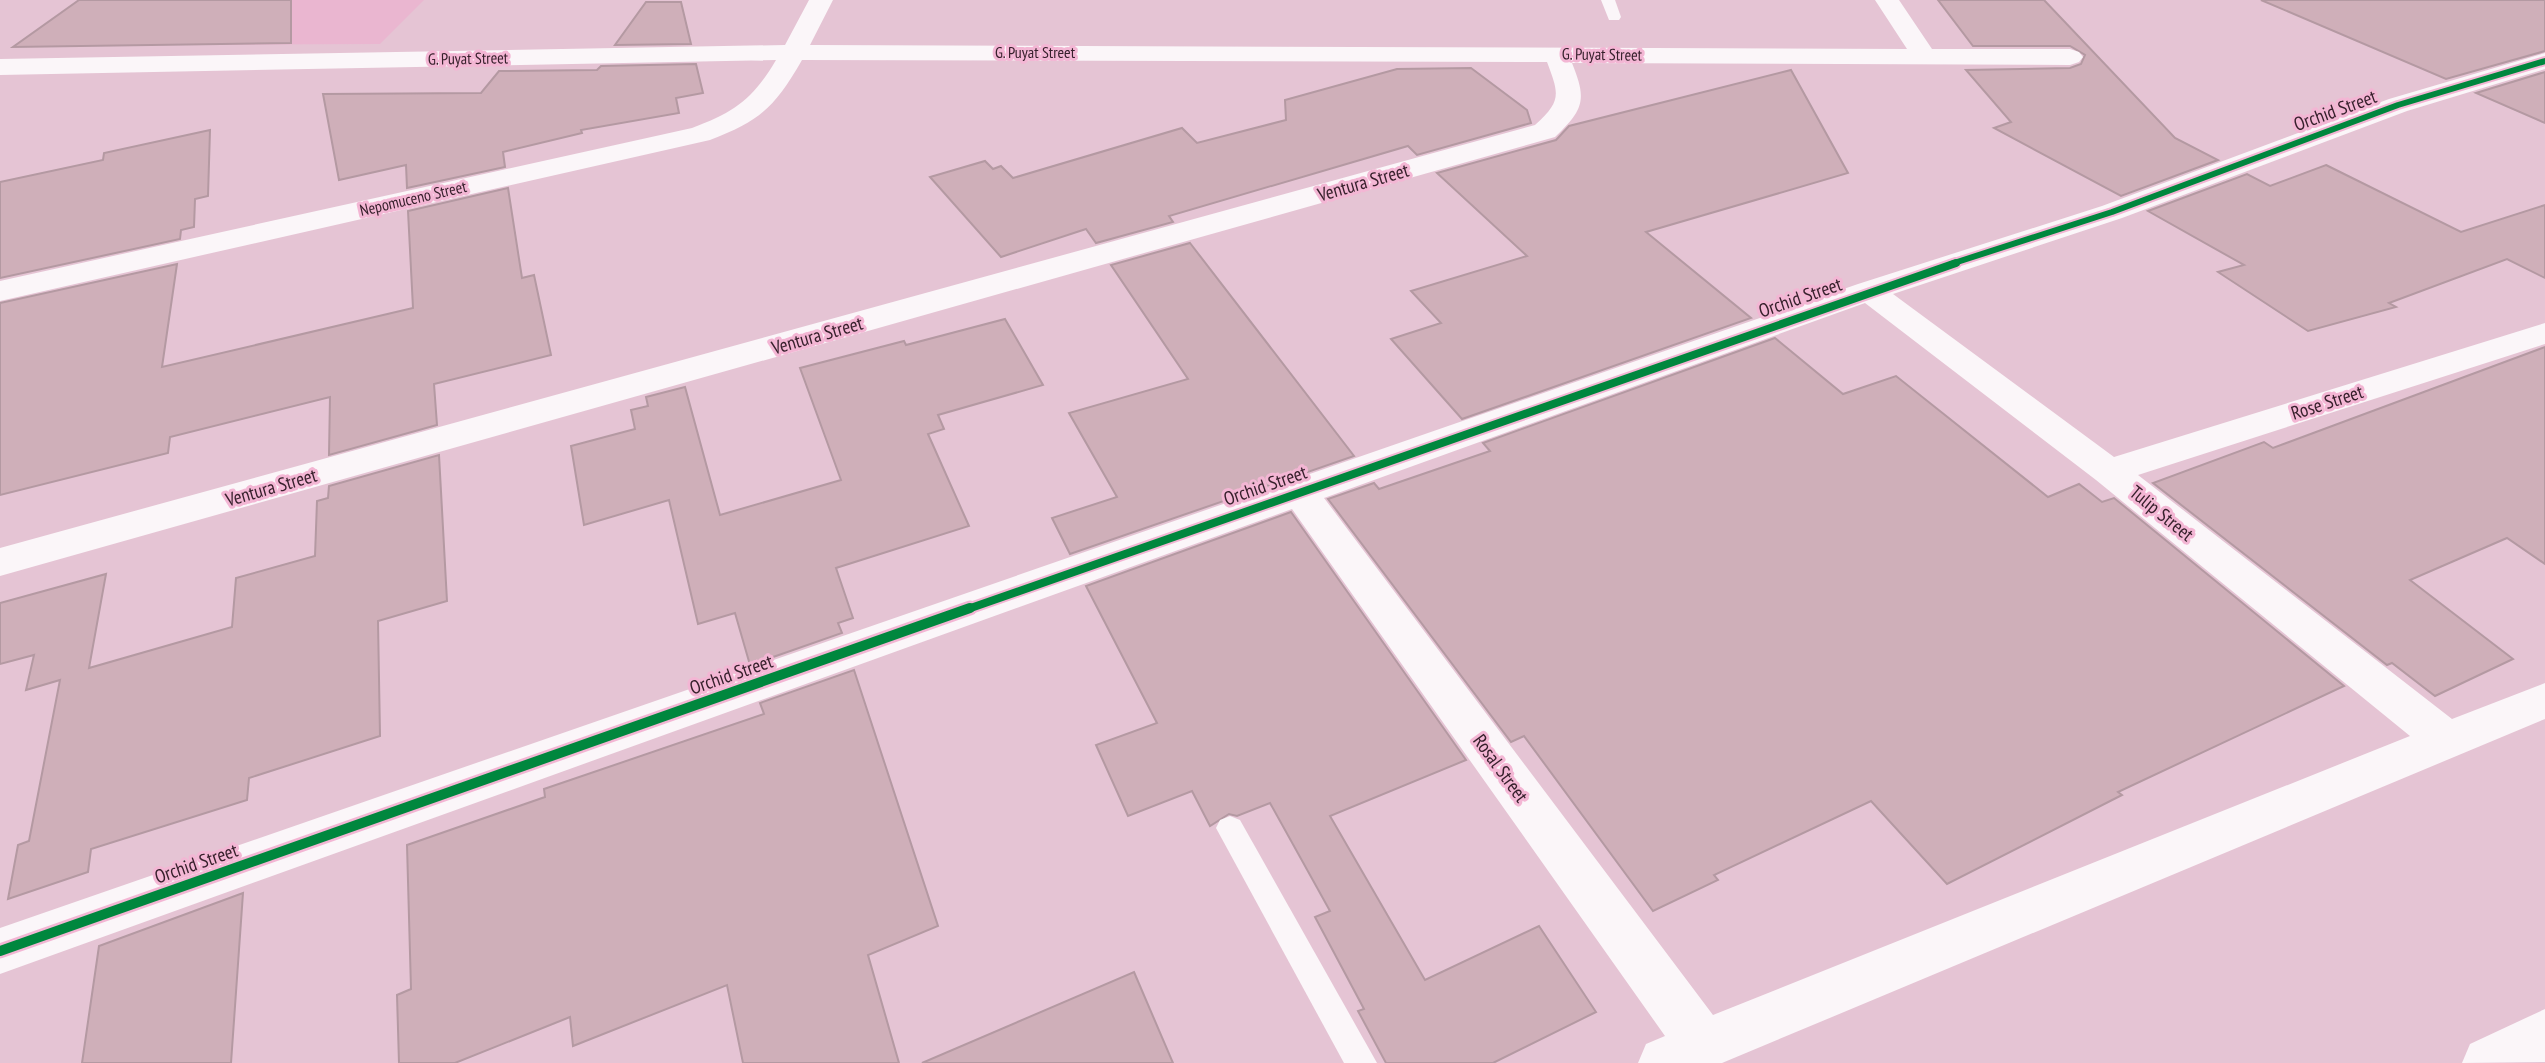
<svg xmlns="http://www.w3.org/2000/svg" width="2545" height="1063" font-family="'PT Sans Narrow',sans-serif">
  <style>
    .built { fill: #eab6d0 }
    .building { fill: #cfafb9; stroke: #b499a2; stroke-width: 2 }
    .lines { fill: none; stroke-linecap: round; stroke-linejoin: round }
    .lane { fill: #fbf6f9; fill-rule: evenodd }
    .street { fill: #fbf6f9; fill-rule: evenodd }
    .cycleway-far2-casing { stroke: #f3b6d4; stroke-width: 10 }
    .cycleway-far1-casing { stroke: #f3b6d4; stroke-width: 12 }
    .cycleway-casing { stroke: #f3b6d4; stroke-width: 15 }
    .cycleway-far2 { stroke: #00873e; stroke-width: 6 }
    .cycleway-far1 { stroke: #00873e; stroke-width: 8 }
    .cycleway { stroke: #00873e; stroke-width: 10 }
    .labels { text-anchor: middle; stroke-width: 6; stroke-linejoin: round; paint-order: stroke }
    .far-street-label { font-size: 16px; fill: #37202c; stroke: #f3b6d4 }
    .street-label { font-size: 19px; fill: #37202c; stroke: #f3b6d4 }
  </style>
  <rect width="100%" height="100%" fill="#e5c4d4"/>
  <!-- built -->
  <path class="built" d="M219,0h205l-44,44 -217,1z"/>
  <!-- building -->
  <g class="building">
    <path d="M79,0h212v43l-278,4z"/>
    <path d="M1938,0h106l131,138 43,22 -97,36 -127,-68 17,-6 -45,-52 104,-2 11,-4 4,-9 -15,-9h-97z"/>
    <path d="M2261,0h284v51l-99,28z"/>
    <path d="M646,2h35l10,42 -76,1z"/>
    <path d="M696,64l7,29 -27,5 3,15 -98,17 1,3 -79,19 2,15 -98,21 -1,-23 -67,15 -16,-86 158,-1 18,-22 98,-1 4,-4z"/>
    <path d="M1471,68l56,42 4,13 -114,32 -9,-9 -239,70 4,6 -77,21 -10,-14 -85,28 -71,-80 55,-16 8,8 8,-3 12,12 169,-50 15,15 89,-23 -1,-20 112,-31z"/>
    <path d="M1791,70l57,103 -202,59 105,86 -289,101 -71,-80 50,-16 -30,-32 116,-35 -90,-83 119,-33 13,-14z"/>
    <path d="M2545,72v51l-69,-30z"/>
    <path d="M210,130l-2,66 -13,3 -1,28 -13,3 -1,9 -180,39v-96l103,-22 1,-7z"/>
    <path d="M2326,165l135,67 84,-27v73l-38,-19 -118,44 7,4 -88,24 -90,-59 26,-7 -96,-54 99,-37 23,12z"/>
    <path d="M508,188l14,90 12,-3 17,80 -117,29 3,41 -108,30 1,-58 -160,40 -2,16 -168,42v-192l177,-39 -15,103 251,-59 -5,-97z"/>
    <path d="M1190,243l164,213 -284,98 -18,-36 65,-21 -48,-84 119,-34 -77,-114z"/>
    <path d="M1005,319l38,66 -105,30 6,14 -16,5 41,92 -133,42 17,50 -15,5 4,10 -92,32 -15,-52 -37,11 -29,-124 -85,25 -13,-79 64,-17 -4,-19 17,-4 -2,-9 39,-10 35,128 121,-35 -41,-112 104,-27 2,4z"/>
    <path d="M1775,338l68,56 53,-18 152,121 31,-13 23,18 12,-4 230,188 -226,106 4,3 -175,89 -76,-83 -157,74 4,5 -65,31 -129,-175 -13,6 -183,-243 46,-16 5,6 111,-38 -7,-8z"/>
    <path d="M2545,347v217l-38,-26 -97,42 103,79 -78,37 -43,-33 -5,2 -234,-182 111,-41 9,6z"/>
    <path d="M439,455l8,146 -69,20 2,115 -131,42 -2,22 -156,49 -3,23 -80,27 10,-54 11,-4 31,-161 -34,10 8,-35 -34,9v-61l106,-29 -17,94 143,-41 4,-49 79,-22 2,-55 11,-3 1,-12z"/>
    <path d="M1291,512l175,248 -136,56 95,164 114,-54 57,86 -103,51h-107l-28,-52 6,-2 -49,-92 15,-6 -60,-108 -33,13 -8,-2 -19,12 -18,-35 -64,25 -32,-71 61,-22 -71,-137z"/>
    <path d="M854,670l84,256 -70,29 31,108h-156l-16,-78 -154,61 -3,-29 -115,46h-56l-2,-68 14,-6 -4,-144 138,-48 -1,-8 220,-75 -4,-11z"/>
    <path d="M243,893l-12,170h-149l17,-117z"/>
    <path d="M1134,972l39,91h-251z"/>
  </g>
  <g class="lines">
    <!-- lane -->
    <g class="lane">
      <path d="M1601,0h14l6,17 -2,3h-10z"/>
      <path d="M1230,816l10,4 137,243h-33l-128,-235 4,-8z"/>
    </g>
    <!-- street -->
    <g class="street">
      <path d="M809,0h24l-23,45 1097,4 -32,-49h24l33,49h138l9,3 4,5 -4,5 -9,3 -498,-2c15,37 12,46 -17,74l-1555,439v-28l1535,-423c27,-24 24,-31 12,-63l-745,-2c-27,47 -42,61 -92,80l-710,161v-20l692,-153c43,-16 61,-29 84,-68l-776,15v-16l785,-14z"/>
      <path d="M2545,53v16l-138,42 -285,107 -229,76 221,163 431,-134v21l-407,131 314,244 93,-36v36l-823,344h-84l8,-19 19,-8 -373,-527 -1292,465v-46l1858,-644 244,-78 287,-107zM1865,303l231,177 314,256 -697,279 -389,-517z"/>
      <path d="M2545,1009v53l-83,1 8,-19z"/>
    </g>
    <!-- cycleway-far2 casing -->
    <g class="cycleway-far2-casing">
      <path id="cycleway-far2" d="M1951,264l161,-52 286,-107 147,-44"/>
    </g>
    <!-- cycleway-far1 casing -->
    <g class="cycleway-far1-casing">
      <path id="cycleway-far1" d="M965,610l991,-347"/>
    </g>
    <!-- cycleway casing -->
    <g class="cycleway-casing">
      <path id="cycleway" d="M0,951l970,-343"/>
    </g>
    <!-- cycleway-far2 -->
    <use href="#cycleway-far2" class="cycleway-far2"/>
    <!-- cycleway-far1 -->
    <use href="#cycleway-far1" class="cycleway-far1"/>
    <!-- cycleway -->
    <use href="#cycleway" class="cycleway"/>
  </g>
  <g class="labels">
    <!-- far-street labels -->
    <g class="far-street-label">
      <text x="1035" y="58">G. Puyat Street</text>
      <text transform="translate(1602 54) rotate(1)" y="6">G. Puyat Street</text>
      <text transform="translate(468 58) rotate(-1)" y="6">G. Puyat Street</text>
      <text transform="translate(413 198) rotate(-13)" y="6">Nepomuceno Street</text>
    </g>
    <!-- street labels -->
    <g class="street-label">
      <text transform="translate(2335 110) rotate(-20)" y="7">Orchid Street</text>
      <text transform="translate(1363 182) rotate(-16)" y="7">Ventura Street</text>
      <text transform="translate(1800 297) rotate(-19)" y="7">Orchid Street</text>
      <text transform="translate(817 335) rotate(-16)" y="7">Ventura Street</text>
      <text transform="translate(2327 402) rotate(-18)" y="7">Rose Street</text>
      <text transform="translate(1265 485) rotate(-19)" y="7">Orchid Street</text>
      <text transform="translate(271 487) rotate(-16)" y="7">Ventura Street</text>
      <text transform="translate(2162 513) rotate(39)" y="7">Tulip Street</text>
      <text transform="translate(731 674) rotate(-19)" y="7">Orchid Street</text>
      <text transform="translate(1501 768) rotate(54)" y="7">Rosal Street</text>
      <text transform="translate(196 863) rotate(-19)" y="7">Orchid Street</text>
    </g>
  </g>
</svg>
